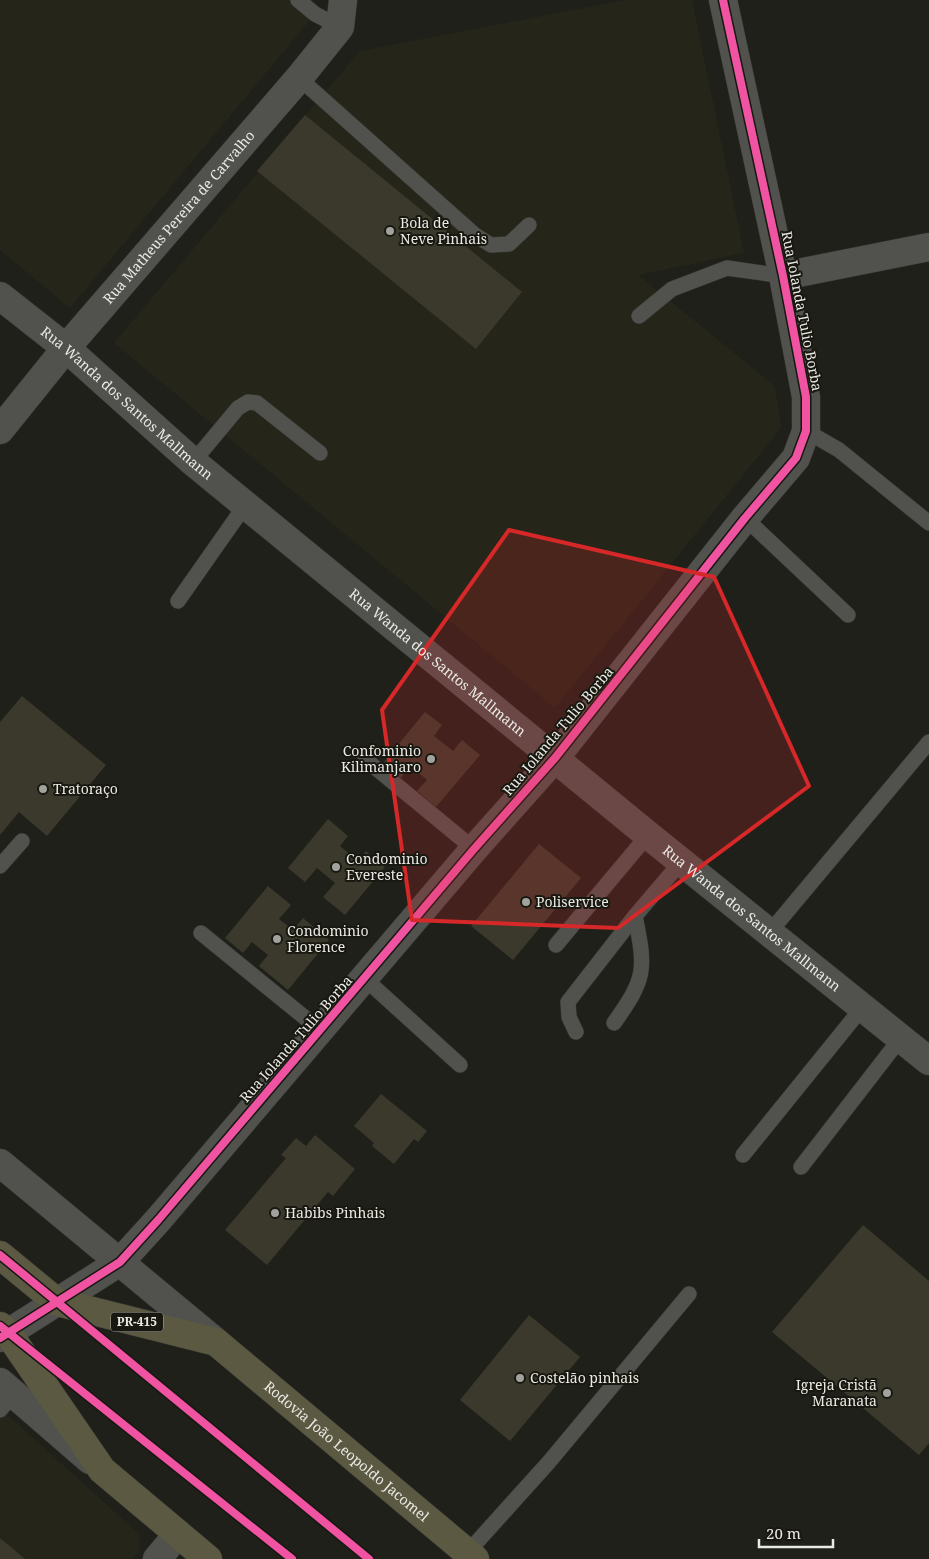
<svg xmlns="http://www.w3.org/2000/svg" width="929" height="1559" font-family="'Noto Serif',serif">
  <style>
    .built { fill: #262519 }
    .building { fill: #3a392c }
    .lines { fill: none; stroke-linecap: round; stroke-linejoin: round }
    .lane-casing { stroke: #3a3a36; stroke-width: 16 }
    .street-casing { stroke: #3a3a36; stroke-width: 29 }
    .secondary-casing { stroke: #3a3a36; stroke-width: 29 }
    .highway-casing { stroke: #3a3a36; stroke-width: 29 }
    .lane { stroke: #51514e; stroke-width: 15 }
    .street { stroke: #51514e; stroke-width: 28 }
    .secondary { stroke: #51514e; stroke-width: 28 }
    .highway { stroke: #5b5941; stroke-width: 28 }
    .cycleway-casing { stroke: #181811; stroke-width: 11 }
    .cycleway { stroke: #f153a3; stroke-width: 8 }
    .marked { fill: #d62828; fill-opacity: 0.2; stroke: #d62828; stroke-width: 4; stroke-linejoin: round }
    .poi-dot { fill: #a3a39e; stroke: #181811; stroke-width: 2 }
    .labels { text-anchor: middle; stroke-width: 4; stroke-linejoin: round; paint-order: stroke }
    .shield { fill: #181811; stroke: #abaaa5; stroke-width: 1 }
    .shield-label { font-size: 12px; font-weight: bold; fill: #eae9e4 }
    .street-label { font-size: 14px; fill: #eae9e4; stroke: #181811 }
    .poi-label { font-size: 14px; fill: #eae9e4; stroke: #181811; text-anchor: start }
  </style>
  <rect width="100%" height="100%" fill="#20201b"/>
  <!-- built -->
  <g class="built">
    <path d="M0,0h312l3,14 -245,294 -70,-58z"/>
    <path d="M625,0h67l52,253 -106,22 137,111 6,42 -226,280 -441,-365 246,-292z"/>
    <path d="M0,1408l139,126 1,15 -8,10h-132z"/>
  </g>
  <!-- building -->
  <g class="building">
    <path d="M305,115l217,177 -46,57 -219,-178z"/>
    <path d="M22,696l84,69 -59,71 -28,-24 -19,23v-113z"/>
    <path d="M425,712l17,13 -8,11 19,15 9,-11 18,15 -44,52 -19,-16 10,-11 -17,-14 -9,12 -18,-15z"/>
    <path d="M328,819l20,17 -8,10 18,15 8,-10 19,16 -40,48 -22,-18 12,-14 -18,-15 -12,14 -17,-14z"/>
    <path d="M539,844l42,34 -68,82 -42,-34z"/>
    <path d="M268,886l23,19 -12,14 14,11 10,-12 26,22 -41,50 -29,-24 9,-11 -16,-13 -9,11 -18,-15z"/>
    <path d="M381,1094l46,37 -9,11 -4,-3 -20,25 -22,-18 2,-3 -20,-17z"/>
    <path d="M315,1135l40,34 -22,27 -5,-4 -61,73 -42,-35 61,-72 -5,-3 15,-17 10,8z"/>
    <path d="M863,1225l66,56v162l-10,12 -147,-123z"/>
    <path d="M529,1315l51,42 -70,84 -50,-41z"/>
    <path d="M0,1538l25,21h-25z"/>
  </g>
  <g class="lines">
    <!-- lane casing -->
    <g class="lane-casing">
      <g id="lane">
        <path d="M298,0l17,14 25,13"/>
        <path d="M299,78l176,157 16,10 18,-1 20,-19"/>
        <path d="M639,316l33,-27 55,-21 56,8"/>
        <path d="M806,431l33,19 90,73"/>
        <path d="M193,462l45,-54 10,-6 9,1 63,50"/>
        <path d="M745,518l103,97"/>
        <path d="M178,601l68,-97"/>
        <path d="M365,759l109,90"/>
        <path d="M0,866l22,-25"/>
        <path d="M201,933l119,97"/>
        <path d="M769,933l160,-191"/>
        <path d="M556,945l92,-110"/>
        <path d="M364,978l96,87"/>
        <path d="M614,1023c32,-45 32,-53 21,-107"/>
        <path d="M576,1032l-7,-15 -1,-15 67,-86 46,-54"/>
        <path d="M743,1155l119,-147"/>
        <path d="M801,1167l99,-128"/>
        <path d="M0,1410l14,-16"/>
        <path d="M467,1553l82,-91 140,-168"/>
      </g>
    </g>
    <!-- street casing -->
    <g class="street-casing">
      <g id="street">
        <path d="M783,276l146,-29"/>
        <path id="s1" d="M0,296l66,52 127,114 455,373 281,226"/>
        <path d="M0,1338l120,-76 39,-43 315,-370 81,-91 190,-240 51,-60 10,-27v-34l-23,-121 -60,-276"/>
        <path d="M157,1559l21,-25"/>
      </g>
    </g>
    <!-- secondary casing -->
    <g class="secondary-casing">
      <g id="secondary">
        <path id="s2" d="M0,430l66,-82 233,-270 41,-51 3,-27"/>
        <path d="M0,1163l216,179"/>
        <path d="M0,1382l90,78"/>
      </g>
    </g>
    <!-- highway casing -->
    <g class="highway-casing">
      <g id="highway">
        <path id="s3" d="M0,1255l57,47 159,40 259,217"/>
        <path d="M0,1326l8,7 94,137 106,89"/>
      </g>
    </g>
    <!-- lane -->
    <use href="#lane" class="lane"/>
    <!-- street -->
    <use href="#street" class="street"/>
    <!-- secondary -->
    <use href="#secondary" class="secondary"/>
    <!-- highway -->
    <use href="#highway" class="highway"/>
    <!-- cycleway casing -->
    <g class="cycleway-casing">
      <g id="cycleway">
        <path d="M0,1255l369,304"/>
        <path d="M0,1326l292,233"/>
        <path d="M0,1338l120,-76 39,-43 315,-370 81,-91 190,-240 51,-60 10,-27v-34l-23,-121 -60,-276"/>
      </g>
    </g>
    <!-- cycleway -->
    <use href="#cycleway" class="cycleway"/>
  </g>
  <!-- marked area -->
  <path class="marked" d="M509,530l205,47 95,209 -191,142 -206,-8 -30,-210z"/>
  <!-- markers -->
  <g class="poi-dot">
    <circle cx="390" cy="231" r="5"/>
    <circle cx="431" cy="759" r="5"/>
    <circle cx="43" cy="789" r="5"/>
    <circle cx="336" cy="867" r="5"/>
    <circle cx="526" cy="902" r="5"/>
    <circle cx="277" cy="939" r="5"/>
    <circle cx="275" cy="1213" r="5"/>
    <circle cx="520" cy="1378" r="5"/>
    <circle cx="887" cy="1393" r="5"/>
  </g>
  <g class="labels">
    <!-- shield labels -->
    <rect class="shield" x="111" y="1312.5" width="52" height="19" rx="4"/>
    <g class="shield-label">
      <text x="137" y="1326">PR-415</text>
    </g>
    <!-- street labels -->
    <g class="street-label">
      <text dy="5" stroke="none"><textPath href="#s2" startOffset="278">Rua Matheus Pereira de Carvalho</textPath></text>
      <text transform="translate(802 311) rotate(79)" y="5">Rua Iolanda Tulio Borba</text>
      <text dy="5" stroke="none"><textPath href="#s1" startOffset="166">Rua Wanda dos Santos Mallmann</textPath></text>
      <text dy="5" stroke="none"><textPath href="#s1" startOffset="571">Rua Wanda dos Santos Mallmann</textPath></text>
      <text transform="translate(558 731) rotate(-50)" y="5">Rua Iolanda Tulio Borba</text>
      <text dy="5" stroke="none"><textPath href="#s1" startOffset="976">Rua Wanda dos Santos Mallmann</textPath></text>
      <text transform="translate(296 1039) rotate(-49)" y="5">Rua Iolanda Tulio Borba</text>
      <text dy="5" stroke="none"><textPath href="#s3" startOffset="408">Rodovia João Leopoldo Jacomel</textPath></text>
    </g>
    <!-- poi labels -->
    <g class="poi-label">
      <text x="400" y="228">Bola de<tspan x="400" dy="16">Neve Pinhais</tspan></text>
      <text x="421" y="756" text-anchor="end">Confominio<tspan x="421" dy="16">Kilimanjaro</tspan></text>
      <text x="53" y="794">Tratoraço</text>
      <text x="346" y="864">Condominio<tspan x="346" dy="16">Evereste</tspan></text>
      <text x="536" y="907">Poliservice</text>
      <text x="287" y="936">Condominio<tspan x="287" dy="16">Florence</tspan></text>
      <text x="285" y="1218">Habibs Pinhais</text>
      <text x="530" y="1383">Costelão pinhais</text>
      <text x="877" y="1390" text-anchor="end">Igreja Cristã<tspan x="877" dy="16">Maranata</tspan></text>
    </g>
  </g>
  <!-- scale -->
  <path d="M759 1539v8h74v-8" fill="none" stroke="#eae9e4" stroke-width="2.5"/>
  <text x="766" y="1539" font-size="15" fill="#eae9e4" stroke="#181811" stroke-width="4" paint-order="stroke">20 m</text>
</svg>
